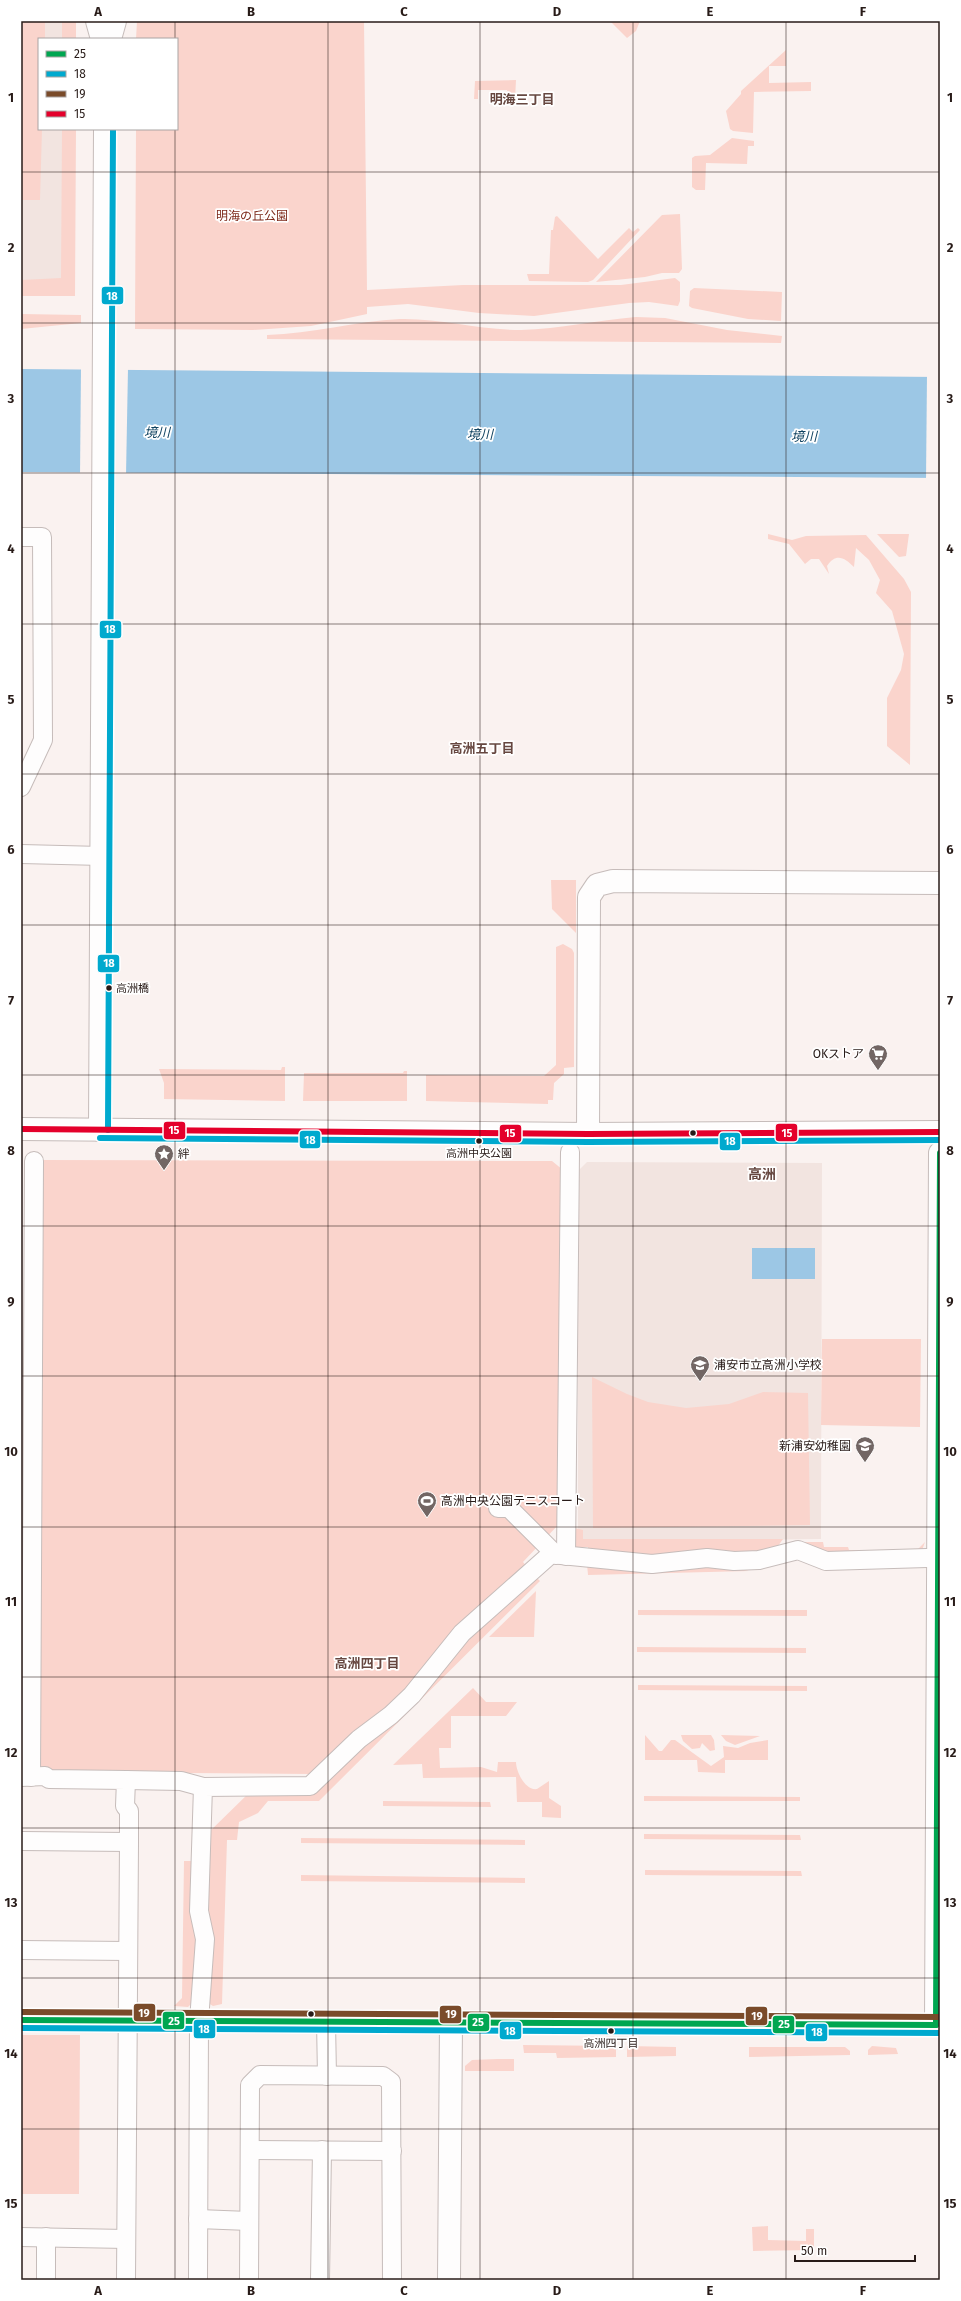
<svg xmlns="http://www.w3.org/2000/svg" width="961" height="2301" font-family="'Fira Sans','Noto Sans JP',sans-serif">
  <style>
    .built { fill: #f2e4e0 }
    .green { fill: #fad4cc }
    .water { fill: #9cc7e5 }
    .pier { fill: #faf2f0 }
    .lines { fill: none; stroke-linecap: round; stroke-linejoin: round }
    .street-casing { stroke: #c6bcba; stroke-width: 20 }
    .secondary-casing { stroke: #c6bcba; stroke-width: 24 }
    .street { stroke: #fefdfd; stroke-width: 18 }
    .secondary { stroke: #fefdfd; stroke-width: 22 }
    .bus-1-casing { stroke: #fff; stroke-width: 9 }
    .bus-2-casing { stroke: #fff; stroke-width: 9 }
    .bus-3-casing { stroke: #fff; stroke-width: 9 }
    .bus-4-casing { stroke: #fff; stroke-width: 9 }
    .bus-1 { stroke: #00a651; stroke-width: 6 }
    .bus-2 { stroke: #00a9ce; stroke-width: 6 }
    .bus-3 { stroke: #7a4b2a; stroke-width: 6 }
    .bus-4 { stroke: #e4002b; stroke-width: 6 }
    .grid { fill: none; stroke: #281b18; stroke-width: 1; stroke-opacity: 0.55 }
    .bus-dot { fill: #281b18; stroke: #fff; stroke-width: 1.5 }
    .labels { text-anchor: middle; stroke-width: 3.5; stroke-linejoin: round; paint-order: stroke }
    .bus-label { font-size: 11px; fill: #281b18; stroke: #fff }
    .park-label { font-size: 12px; fill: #7c2717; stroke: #fff }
    .poi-label { font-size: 12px; fill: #281b18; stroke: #fff; text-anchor: start }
    .neighbourhood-label { font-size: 13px; font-weight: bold; fill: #664740; stroke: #fff }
    .water-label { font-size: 13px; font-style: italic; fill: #0f4260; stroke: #fff }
    .quarter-label { font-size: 14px; font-weight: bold; fill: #664740; stroke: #fff }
    .line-badge { stroke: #fff; stroke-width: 1.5 }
    .badge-label { font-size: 11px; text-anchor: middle; font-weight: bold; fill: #fff }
    .neatline { fill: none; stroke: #281b18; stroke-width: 1.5 }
    .grid-label { font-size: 13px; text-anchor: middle; font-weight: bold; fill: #281b18 }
  </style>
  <rect width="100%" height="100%" fill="#faf2f0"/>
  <!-- built -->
  <g class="built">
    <path d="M21,21h53v18h-35v90h35v162h-53z"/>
    <path d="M587,1162l235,1 -1,376 -243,3v-371z"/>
  </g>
  <!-- green -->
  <g class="green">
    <path d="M21,21h24v18h-6v90h3l-2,71h-19z"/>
    <rect x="62" y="21" width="14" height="18"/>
    <path d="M137,21h227l3,269 96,-5h158l54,-7 5,4v19l-2,5 -29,-4 -20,1 -95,13 -55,-3 -71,-9 -41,3v7l-56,12 -58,4 -118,-1 1,-200h41v-90h-41z"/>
    <path d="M610,21h30l-4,10 -9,7z"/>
    <path d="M786,50v16h-17v17l42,-1v9l-57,1 -1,41 -20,-2 -3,-2 -4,-18 15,-17v-3z"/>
    <path d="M516,80l-1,20h-7l-1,-10h-29v9h-4l1,-18z"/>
    <path d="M62,129h14l-1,167h-54v-16l40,-2z"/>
    <path d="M732,138l22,3v5h-6l-1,18 -41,-1 -1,27h-9l-4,-3v-29l3,-2 15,-1z"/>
    <path d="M680,214l2,55 -3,4h-17l-17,4 -49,5 66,-67z"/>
    <path d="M557,216l41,43 31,-31 4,4 5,-4 2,2 -47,50 -5,2 -59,-1 -2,-7h22l2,-44h2l2,-13z"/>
    <path d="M694,288l88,4 -1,29 -33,-2 -56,-11 -3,-2 1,-15z"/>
    <path d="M21,314l60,1v8l-60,6z"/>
    <path d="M636,317l29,1 62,12 55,6 -1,7 -514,-4v-4c45,-1 88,-14 133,-16 40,-1 80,11 121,11 39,-1 76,-10 115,-13z"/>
    <path d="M768,534l24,6 14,-4 60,-1 38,44 7,13 -1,173 -23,-19v-48l14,-28 3,-16 -12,-43 -16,-18 4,-13 -11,-20 -13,-12 -2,19c-9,-9 -18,-15 -27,-1l2,8 -10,-15h-8l-6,5 -16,-20 -21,-5z"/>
    <path d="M877,534h32l-3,22 -7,1z"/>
    <path d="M551,880h25v53l-24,-24z"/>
    <path d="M563,944l9,5 2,4v114l-10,1v6l-10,9 -1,17h-5v4l-122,-3v-26l118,1 12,-11v-118z"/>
    <path d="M282,1067h3v34l-121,-2v-16l-5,-14 122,1z"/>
    <path d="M404,1071h3v30h-104l1,-28h99z"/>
    <path d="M41,1160l511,1 11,9 -4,354 -36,38 5,6 -113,115 -94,86 -3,-3 -7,8 -264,-2 -10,-9z"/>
    <path d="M822,1339h99l-1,88 -99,-2z"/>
    <path d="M592,1377l35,17 21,8 38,6 43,-4 34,-12 45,1 2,132 -217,3z"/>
    <path d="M575,1528l8,2v9h200l-5,7 -14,7 -95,4 -81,-4v-6h-13z"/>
    <path d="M799,1542h24l1,5h24l1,3 67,1 9,-9 -4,11 -88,5z"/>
    <path d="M692,1563l44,5 13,3 -161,4 -1,-11z"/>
    <path d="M535,1576l5,5 -221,220h-51l-10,12 -19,9 -2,18h-10l-5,164 -9,2 -5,-3 -1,-169 45,-44h61l130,-128z"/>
    <path d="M536,1591l-2,46h-45z"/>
    <path d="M638,1610h169v6l-169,-1z"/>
    <path d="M637,1647l169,1v5l-169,-1z"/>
    <path d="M638,1685l169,1v5l-169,-1z"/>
    <path d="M473,1688l13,14h31l-11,14h-55v32h-12l1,20 41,-1 16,5 1,-10h18c0,9 9,29 21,27l12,-8v17l12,8v12l-19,-1v-15h-25l-1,-25 -93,1 -1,-14 -29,1z"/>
    <path d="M645,1735l14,16h3l9,-11h4l36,26 13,-9 -1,-11 15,2 12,-5 18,-3v20h-43v13l-27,-1 -1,-12h-52z"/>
    <path d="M681,1735h30l3,5 1,10 -5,1 -8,-8 -2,5 -8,1 -9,-8z"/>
    <path d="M721,1735l39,1 -25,9 -9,-4z"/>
    <path d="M644,1796l156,1v4h-156z"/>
    <path d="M383,1801l107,1 1,5 -108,-1z"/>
    <path d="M644,1834l156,1 1,5 -157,-1z"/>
    <path d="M301,1838l224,2v5l-224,-2z"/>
    <path d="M184,1861h11l2,76 -5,66 -4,4 -14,-1 8,-8z"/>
    <path d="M645,1870l156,1 1,5 -157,-1z"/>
    <path d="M301,1875l224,3v5l-224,-2z"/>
    <path d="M21,2035h59l-1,159h-58z"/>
    <path d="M523,2045l93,1v11l-59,1 -1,-5h-32z"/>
    <path d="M627,2046l49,1v9l-49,1z"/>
    <path d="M872,2046l24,2 2,6 -30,1v-5z"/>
    <path d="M749,2047h96l5,4v4l-101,2z"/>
    <path d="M497,2059h17v12h-49v-5l7,-6z"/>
    <path d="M768,2226v14l38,1v-12h8v21l-61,1 -1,-24z"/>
  </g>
  <!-- water -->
  <g class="water">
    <path d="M21,369l919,8v101l-919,-6z"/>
    <rect x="752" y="1248" width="63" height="31"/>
  </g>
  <!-- pier -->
  <g class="pier">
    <path d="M81,367l47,1 -2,107h-46z"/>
    <path d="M927,375h13v105h-14z"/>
  </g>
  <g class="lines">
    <!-- street casing -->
    <g class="street-casing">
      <g id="street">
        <path d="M21,537h21l1,203 -22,47"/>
        <path d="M21,854l81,2"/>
        <path d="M498,1508h11l47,47"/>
        <path d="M566,1556l4,-404"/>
        <path d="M21,1777l24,-1 4,3 77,1 -1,26 4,5v31l-3,438"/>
        <path d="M31,1777l3,-616"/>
        <path d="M126,1780l55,1 22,6"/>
        <path d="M21,1841l108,1"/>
        <path d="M21,1950l107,1"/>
        <path d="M326,2022l1,54"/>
        <path d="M250,2150l142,1"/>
        <path d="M198,2219l51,2"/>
        <path d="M21,2237l105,2"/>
        <path d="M46,2237v43"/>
        <path d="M198,2280l1,-259 6,-82 -6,-28 4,-124 107,-1 49,-47 32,-24 21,-20 50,-62 89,-79 101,10 55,-6 27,3 25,-1 39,-10 28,11 101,-3"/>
        <path d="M249,2280l1,-195 10,-10 123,1 8,6 1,198"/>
        <path d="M320,2280l2,-130"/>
      </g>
    </g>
    <!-- secondary casing -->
    <g class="secondary-casing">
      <g id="secondary">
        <path d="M97,21l5,18"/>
        <path d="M110,39l5,-18"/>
        <path d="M21,1129l567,5 352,-2"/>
        <path d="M100,1130l5,-1001"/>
        <path d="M588,1134l1,-237 8,-12 16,-4 327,2"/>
        <path d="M21,2020l919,5"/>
        <path d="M936,2025l4,-872"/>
        <path d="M449,2280l2,-257"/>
      </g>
    </g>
    <!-- street -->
    <use href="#street" class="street"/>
    <!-- secondary -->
    <use href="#secondary" class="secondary"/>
    <!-- bus-1 casing -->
    <g class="bus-1-casing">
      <g id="bus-1">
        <path d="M21,2020l915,5"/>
        <path d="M936,2025l4,-872"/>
      </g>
    </g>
    <!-- bus-2 casing -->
    <g class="bus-2-casing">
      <g id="bus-2">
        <path d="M108,1130l5,-1001"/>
        <path d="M100,1138l488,4 352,-2"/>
        <path d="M21,2028l919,5"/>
      </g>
    </g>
    <!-- bus-3 casing -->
    <g class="bus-3-casing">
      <path id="bus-3" d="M21,2012l919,5"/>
    </g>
    <!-- bus-4 casing -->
    <g class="bus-4-casing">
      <path id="bus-4" d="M21,1129l567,5 352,-2"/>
    </g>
    <!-- bus-1 -->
    <use href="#bus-1" class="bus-1"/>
    <!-- bus-2 -->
    <use href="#bus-2" class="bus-2"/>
    <!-- bus-3 -->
    <use href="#bus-3" class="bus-3"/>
    <!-- bus-4 -->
    <use href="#bus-4" class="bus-4"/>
  </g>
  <!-- grid -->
  <path class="grid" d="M175,21v18M328,21v2259M480,21v2259M633,21v2259M786,21v2259M175,129v2151M21,172h919M21,323h919M21,473h919M21,624h919M21,774h919M21,925h919M21,1075h919M21,1226h919M21,1376h919M21,1527h919M21,1677h919M21,1828h919M21,1978h919M21,2129h919"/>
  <!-- icons -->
  <defs>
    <g id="supermarket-pin" transform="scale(1)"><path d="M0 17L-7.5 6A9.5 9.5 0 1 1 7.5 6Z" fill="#726664" stroke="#fff"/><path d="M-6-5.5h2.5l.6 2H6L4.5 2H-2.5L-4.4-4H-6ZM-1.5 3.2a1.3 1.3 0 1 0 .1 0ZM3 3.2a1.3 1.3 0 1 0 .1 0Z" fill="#fff"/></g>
    <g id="sight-pin" transform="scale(1)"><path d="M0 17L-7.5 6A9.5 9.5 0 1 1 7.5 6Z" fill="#726664" stroke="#fff"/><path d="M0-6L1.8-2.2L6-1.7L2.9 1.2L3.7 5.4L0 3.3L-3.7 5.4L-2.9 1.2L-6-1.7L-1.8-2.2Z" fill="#fff"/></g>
    <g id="school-pin" transform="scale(1)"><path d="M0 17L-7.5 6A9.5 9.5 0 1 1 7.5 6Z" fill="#726664" stroke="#fff"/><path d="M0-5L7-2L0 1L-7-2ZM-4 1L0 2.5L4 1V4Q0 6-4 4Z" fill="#fff"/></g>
    <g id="stadium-pin" transform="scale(1)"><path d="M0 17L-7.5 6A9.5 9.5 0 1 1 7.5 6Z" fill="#726664" stroke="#fff"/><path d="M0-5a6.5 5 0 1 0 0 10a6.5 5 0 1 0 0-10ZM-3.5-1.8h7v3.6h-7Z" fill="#fff"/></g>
  </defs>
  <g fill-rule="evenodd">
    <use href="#supermarket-pin" x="878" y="1054"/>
    <use href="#sight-pin" x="164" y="1154"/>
    <use href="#school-pin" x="700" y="1365"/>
    <use href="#school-pin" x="865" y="1446"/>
    <use href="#stadium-pin" x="427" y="1501"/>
  </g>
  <!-- markers -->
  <g class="bus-dot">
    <circle cx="109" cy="988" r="3.5"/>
    <circle cx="693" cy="1133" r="3.5"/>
    <circle cx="479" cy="1141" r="3.5"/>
    <circle cx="311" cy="2014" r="3.5"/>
    <circle cx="611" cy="2031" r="3.5"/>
  </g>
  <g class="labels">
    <!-- bus labels -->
    <g class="bus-label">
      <text x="116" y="992" text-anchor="start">高洲橋</text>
      <text x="479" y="1157">高洲中央公園</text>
      <text x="611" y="2047">高洲四丁目</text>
    </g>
    <!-- park labels -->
    <g class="park-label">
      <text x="252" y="220">明海の丘公園</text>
    </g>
    <!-- poi labels -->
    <g class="poi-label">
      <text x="864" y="1058" text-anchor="end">OKストア</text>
      <text x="178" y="1158">絆</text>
      <text x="714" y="1369">浦安市立高洲小学校</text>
      <text x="851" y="1450" text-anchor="end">新浦安幼稚園</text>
      <text x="441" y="1505">高洲中央公園テニスコート</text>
    </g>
    <!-- neighbourhood labels -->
    <g class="neighbourhood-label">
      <text x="522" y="104">明海三丁目</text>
      <text x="482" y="753">高洲五丁目</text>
      <text x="367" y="1668">高洲四丁目</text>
    </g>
    <!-- water labels -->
    <g class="water-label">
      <text x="157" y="437">境川</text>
      <text x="480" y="439">境川</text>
      <text x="804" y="441">境川</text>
    </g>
    <!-- quarter labels -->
    <g class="quarter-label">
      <text x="762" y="1179">高洲</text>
    </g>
  </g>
  <g class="line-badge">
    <rect x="101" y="286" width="23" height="19" rx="4" fill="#00a9ce"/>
    <rect x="99" y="620" width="23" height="19" rx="4" fill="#00a9ce"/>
    <rect x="97" y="954" width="23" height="19" rx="4" fill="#00a9ce"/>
    <rect x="163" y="1121" width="23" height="19" rx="4" fill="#e4002b"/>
    <rect x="775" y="1123" width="23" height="19" rx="4" fill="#e4002b"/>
    <rect x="499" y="1124" width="23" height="19" rx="4" fill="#e4002b"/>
    <rect x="299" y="1130" width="22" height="19" rx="4" fill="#00a9ce"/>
    <rect x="719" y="1132" width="22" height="19" rx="4" fill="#00a9ce"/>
    <rect x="133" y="2003" width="23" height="19" rx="4" fill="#7a4b2a"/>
    <rect x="439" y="2005" width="23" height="19" rx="4" fill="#7a4b2a"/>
    <rect x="745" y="2006" width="23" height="20" rx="4" fill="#7a4b2a"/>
    <rect x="162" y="2011" width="23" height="19" rx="4" fill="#00a651"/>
    <rect x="467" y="2013" width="23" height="19" rx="4" fill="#00a651"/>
    <rect x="772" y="2015" width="23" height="19" rx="4" fill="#00a651"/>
    <rect x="193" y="2019" width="23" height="20" rx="4" fill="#00a9ce"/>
    <rect x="499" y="2021" width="23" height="19" rx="4" fill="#00a9ce"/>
    <rect x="805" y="2023" width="23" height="19" rx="4" fill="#00a9ce"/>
  </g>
  <g class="badge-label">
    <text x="112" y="300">18</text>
    <text x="110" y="633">18</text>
    <text x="109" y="967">18</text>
    <text x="174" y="1134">15</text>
    <text x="787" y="1137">15</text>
    <text x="510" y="1137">15</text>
    <text x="310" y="1144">18</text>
    <text x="730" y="1145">18</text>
    <text x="144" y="2017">19</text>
    <text x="451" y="2018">19</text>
    <text x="757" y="2020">19</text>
    <text x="174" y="2025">25</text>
    <text x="478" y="2026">25</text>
    <text x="784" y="2028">25</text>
    <text x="204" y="2033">18</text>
    <text x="510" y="2035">18</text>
    <text x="817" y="2036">18</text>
  </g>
  <!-- border -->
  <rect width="961" height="2301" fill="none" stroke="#ffffff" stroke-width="44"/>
  <!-- legend -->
  <rect x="38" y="38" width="140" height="92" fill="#ffffff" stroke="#a9a4a3"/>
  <rect x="46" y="51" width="20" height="6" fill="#00a651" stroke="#a9a4a3"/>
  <text x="74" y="58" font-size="12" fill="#281b18">25</text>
  <rect x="46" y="71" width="20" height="6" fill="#00a9ce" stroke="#a9a4a3"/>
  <text x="74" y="78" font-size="12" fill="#281b18">18</text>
  <rect x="46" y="91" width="20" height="6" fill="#7a4b2a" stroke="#a9a4a3"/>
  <text x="74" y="98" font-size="12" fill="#281b18">19</text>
  <rect x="46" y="111" width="20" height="6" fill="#e4002b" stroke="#a9a4a3"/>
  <text x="74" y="118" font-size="12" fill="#281b18">15</text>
  <!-- scale -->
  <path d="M795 2255v6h120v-6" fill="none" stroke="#281b18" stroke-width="2"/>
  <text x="801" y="2255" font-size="12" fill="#281b18" stroke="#ffffff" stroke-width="3" paint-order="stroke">50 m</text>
  <rect x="22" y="22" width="917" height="2257" class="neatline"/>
  <g class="grid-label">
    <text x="98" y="16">A</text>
    <text x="251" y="16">B</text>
    <text x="404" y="16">C</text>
    <text x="557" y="16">D</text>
    <text x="710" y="16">E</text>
    <text x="863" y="16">F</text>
    <text x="11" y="102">1</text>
    <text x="950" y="102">1</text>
    <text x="11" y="252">2</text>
    <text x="950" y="252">2</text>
    <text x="11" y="403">3</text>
    <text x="950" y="403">3</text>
    <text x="11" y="553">4</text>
    <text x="950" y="553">4</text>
    <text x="11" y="704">5</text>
    <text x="950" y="704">5</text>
    <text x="11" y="854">6</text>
    <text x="950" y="854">6</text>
    <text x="11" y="1005">7</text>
    <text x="950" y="1005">7</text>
    <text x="11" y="1155">8</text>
    <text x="950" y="1155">8</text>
    <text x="11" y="1306">9</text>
    <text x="950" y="1306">9</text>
    <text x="11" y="1456">10</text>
    <text x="950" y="1456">10</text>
    <text x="11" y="1606">11</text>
    <text x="950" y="1606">11</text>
    <text x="11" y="1757">12</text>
    <text x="950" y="1757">12</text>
    <text x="11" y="1907">13</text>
    <text x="950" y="1907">13</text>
    <text x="11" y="2058">14</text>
    <text x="950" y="2058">14</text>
    <text x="11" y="2208">15</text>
    <text x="950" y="2208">15</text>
    <text x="98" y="2295">A</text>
    <text x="251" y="2295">B</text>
    <text x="404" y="2295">C</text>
    <text x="557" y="2295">D</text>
    <text x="710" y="2295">E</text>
    <text x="863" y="2295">F</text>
  </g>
</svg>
